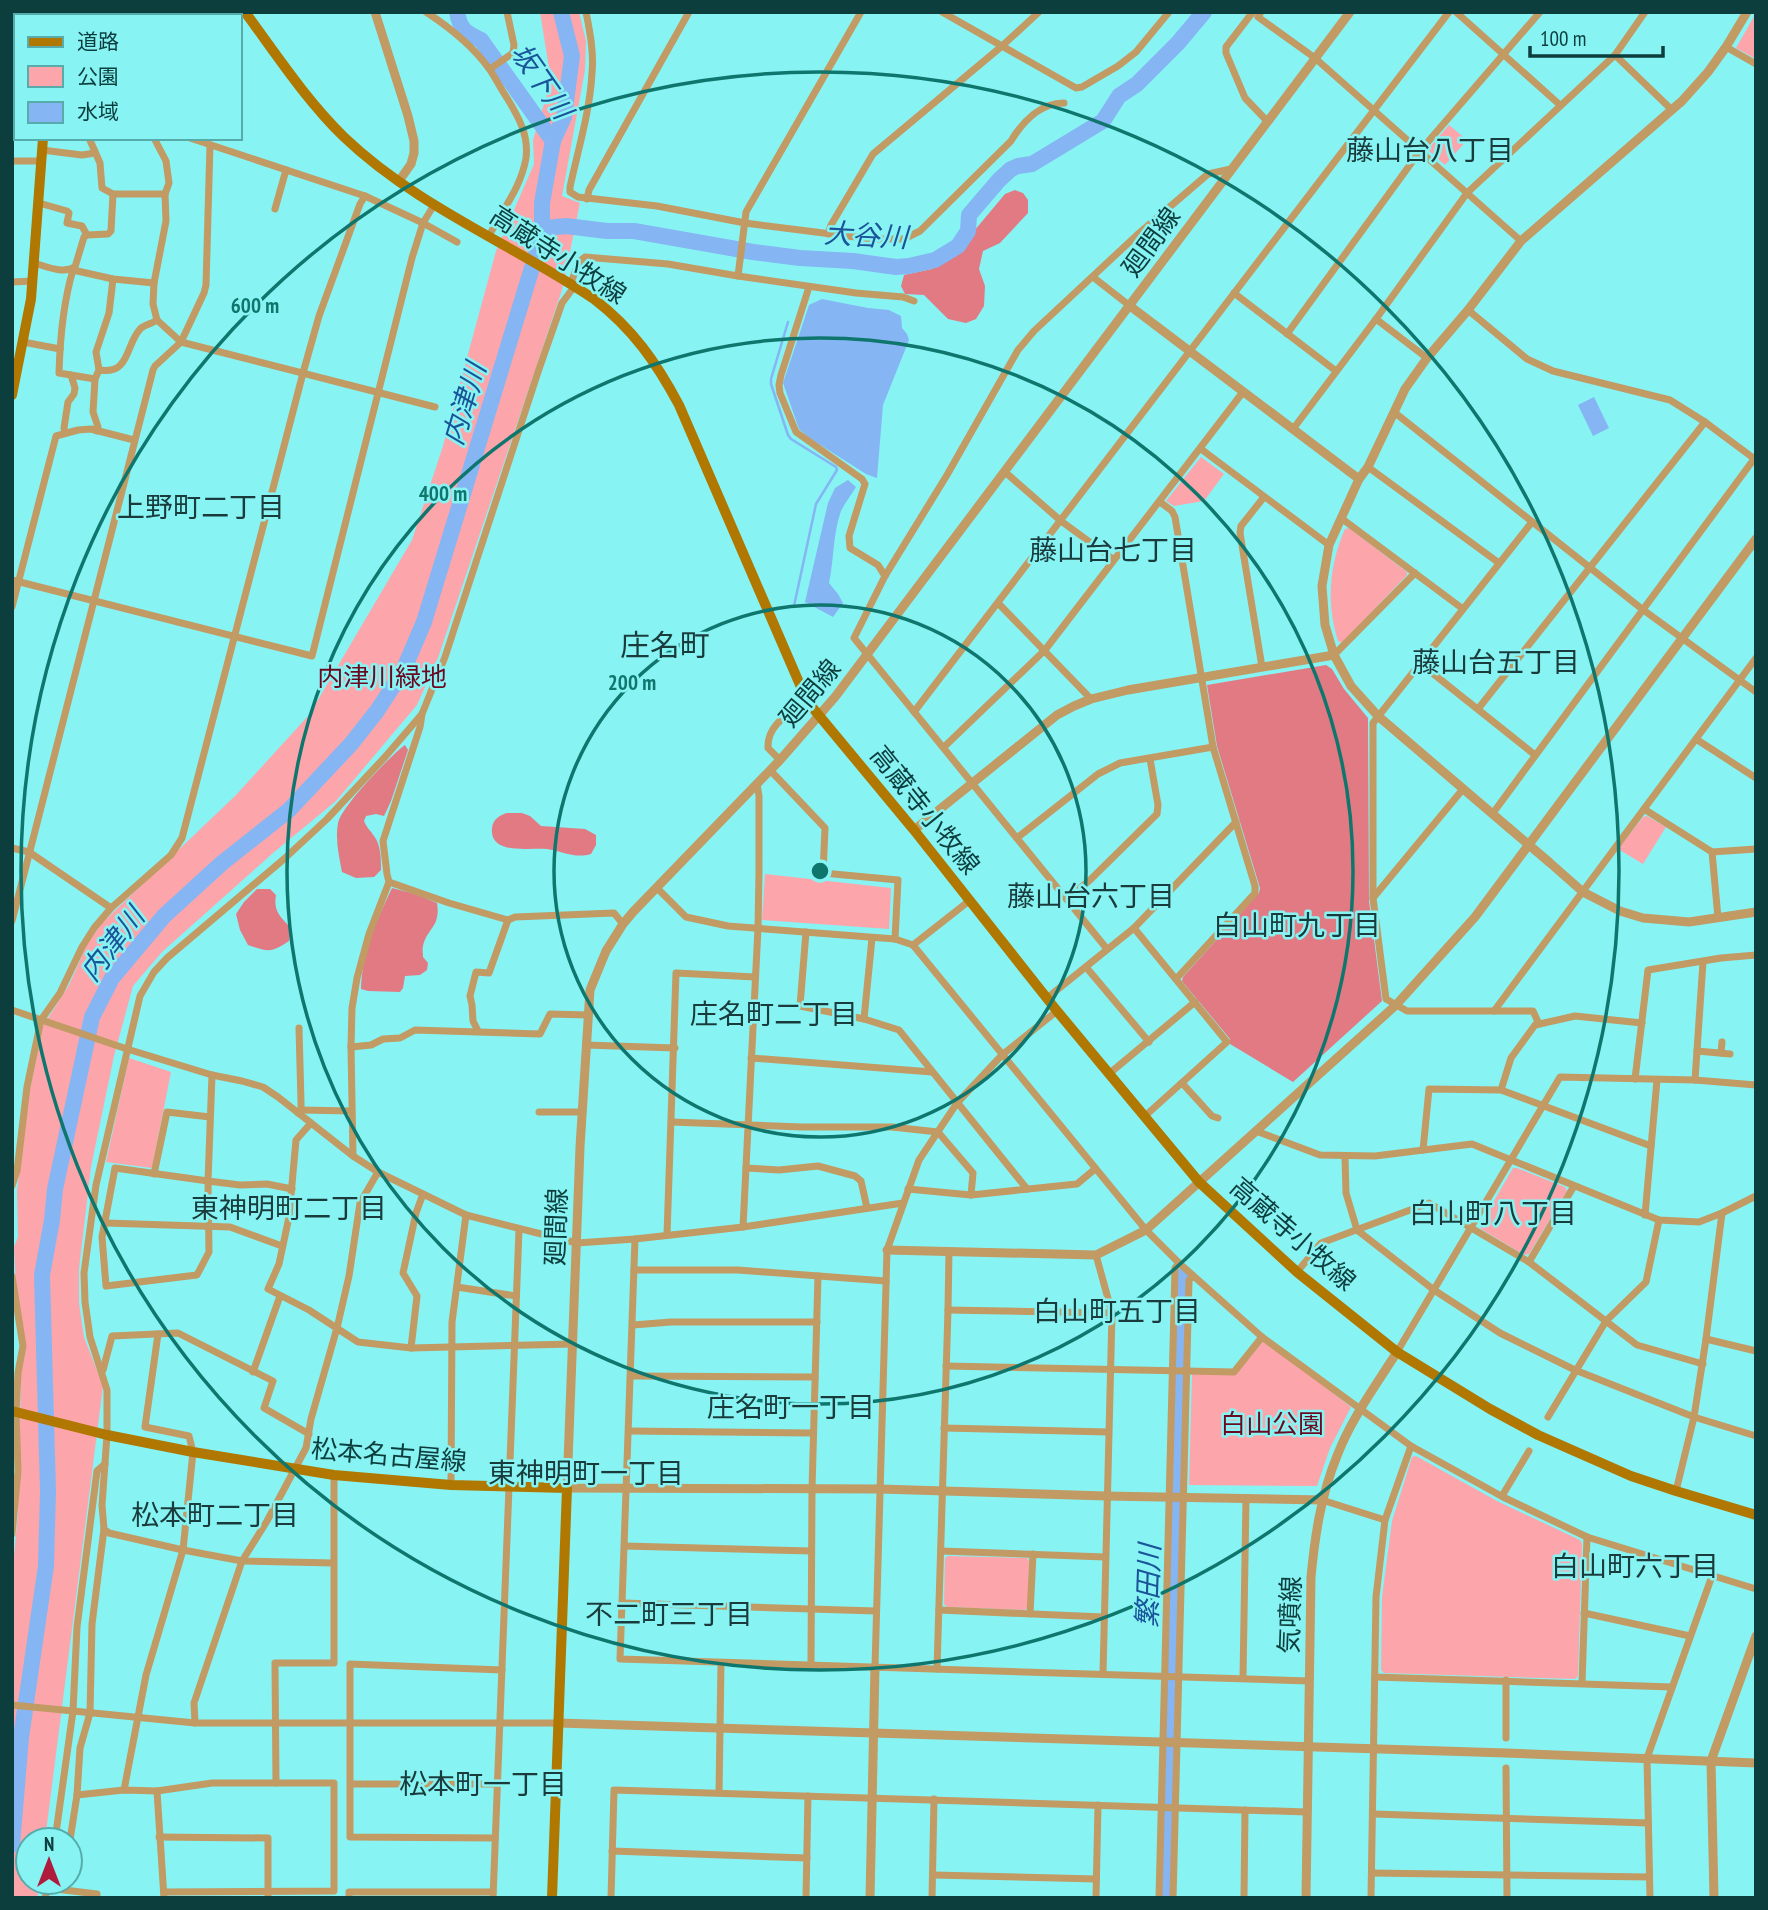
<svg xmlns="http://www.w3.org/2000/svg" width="1768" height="1910" font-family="'PT Sans Narrow','Noto Sans JP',sans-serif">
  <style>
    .green { fill: #fca6ac }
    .forest { fill: #e27a83 }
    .water { fill: #85b5f3 }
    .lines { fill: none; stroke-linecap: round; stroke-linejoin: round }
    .stream { stroke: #85b5f3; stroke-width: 2.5 }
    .river { stroke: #85b5f3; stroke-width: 16 }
    .minor { stroke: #c19a64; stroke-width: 7 }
    .tertiary { stroke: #c19a64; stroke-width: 9 }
    .secondary { stroke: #b07701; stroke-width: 10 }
    .tertiary-bridge { stroke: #c19a64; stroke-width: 9 }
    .ring { fill: none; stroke: #0f766e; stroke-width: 3.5 }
    .labels { text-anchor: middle; stroke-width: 5; stroke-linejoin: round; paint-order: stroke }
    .street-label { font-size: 26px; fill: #0d3e3e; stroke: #88f3f3 }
    .park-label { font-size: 26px; fill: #6b0921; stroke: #88f3f3 }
    .water-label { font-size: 28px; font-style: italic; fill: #195499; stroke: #88f3f3 }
    .neighbourhood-label { font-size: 28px; fill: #193b3b; stroke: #88f3f3 }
    .quarter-label { font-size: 30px; fill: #193b3b; stroke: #88f3f3 }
    .centre { fill: #0f766e; stroke: #88f3f3; stroke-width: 3.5 }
    .ring-label { font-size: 21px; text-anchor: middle; font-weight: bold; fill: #0f766e; stroke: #88f3f3; stroke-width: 5; stroke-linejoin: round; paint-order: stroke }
  </style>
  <rect width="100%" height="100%" fill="#88f3f3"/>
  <!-- green -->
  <g class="green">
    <path d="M540,12h39l7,29 -1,29 -23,126 18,7 -18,87 -123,365 -22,50 -81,96 -63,52 -111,99 -29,34 -19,70 -23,111 -12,102v34l5,34 19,49 -58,454h-17v42h12l-3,16h-25v-320l6,-66 3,-138 5,-26 -10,-58 -2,-43 4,-10 -1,-46 12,-97 14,-68 26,-41 18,-41 15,-21 134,-128 73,-80 103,-175 31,-94 53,-195 38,-87 -1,-24 18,-59z"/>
    <path d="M1756,13v46l-20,-11z"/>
    <path d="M1449,125l18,15 -22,25 -16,-14v-3z"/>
    <path d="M1201,457l23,17 -20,27 -30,5 -8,-5z"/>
    <path d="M1349,528l58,44v3l-65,68 -4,-2c-12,-37 -9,-76 7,-112z"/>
    <path d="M1647,816l19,11 -23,37 -25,-15 25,-32z"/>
    <path d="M765,874l126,14 -2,41 -127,-9z"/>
    <path d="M129,1058l42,14 -19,96 -46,-6z"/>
    <path d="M1513,1168h4l48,19 2,4 -38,63 -5,1 -43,-26 -1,-4z"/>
    <path d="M1264,1340l87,67 -21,41 -13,38 -128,-1 3,-112 44,1z"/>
    <path d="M1416,1456l81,45 83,39 2,4 -4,132 -3,3 -191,-6 -3,-3 1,-73 10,-76 20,-64z"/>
    <path d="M948,1556l79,2 2,3 -1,46 -3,3 -78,-3 -3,-3 1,-46z"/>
  </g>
  <!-- forest -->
  <g class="forest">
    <path d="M1015,190l8,3 5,7v13l-28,30 -17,8 -4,18 6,17 -1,20 -8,13 -10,4 -18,-4 -24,-24 -19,-1 -4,-8 3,-11 28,-6 27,-20 46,-55z"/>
    <path d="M1326,665l6,4 12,20 24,29 1,183 13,100 -89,81 -63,-38v-5l-48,-58 1,-4 76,-84 1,-5 -43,-142 -10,-61z"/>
    <path d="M405,745l3,5 -17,51 -7,15 -8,-2 -10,2 -2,5c3,7 6,9 10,15 7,9 7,23 7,34l-7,7 -18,1 -14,-6c-3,-16 -7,-33 -4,-49 3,-16 53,-68 67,-78z"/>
    <path d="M507,813h15l8,3 11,10 44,3 11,6v10l-5,9c-16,5 -29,-3 -44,-5 -16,-2 -58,7 -55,-21 1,-9 8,-13 15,-15z"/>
    <path d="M392,888l23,6 22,9c4,24 -10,25 -14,43 -1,3 0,7 0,11l5,6 -1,7 -7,5 -15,1 -2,12 -3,4 -32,-1 -7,-2c1,-36 16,-69 31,-101z"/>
    <path d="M257,889h13l6,6c-3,17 5,22 15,33l-2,13c-18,12 -21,11 -41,4l-8,-15 -4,-16 8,-12z"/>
  </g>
  <!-- water -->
  <g class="water">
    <path d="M822,299l46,9 21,2 12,6 1,12 5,6 2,6 -26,65 -6,73 -11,-4 -55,-35 -12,-10 -16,-46 26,-78z"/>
    <path d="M1594,397l15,31 -16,8 -15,-31z"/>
    <path d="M848,480l8,7c-5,8 -11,16 -15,24 -8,21 -7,49 -12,72l9,11 5,9 -10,14 -28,-15 23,-99 7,-15z"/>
  </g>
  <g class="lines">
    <!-- stream -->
    <g class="stream">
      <path d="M453,21h6"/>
      <path d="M788,322l-17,57v5l17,51 3,4 45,28 1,3 -21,34 -22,102"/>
    </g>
    <!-- river -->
    <g class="river">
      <path d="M457,12c3,18 9,21 24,28l72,101 -11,62v32"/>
      <path d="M553,141l11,-24 8,-61 -11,-44"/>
      <path d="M12,1845l9,-108 25,-171 2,-75 -6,-216 10,-55 3,-31 37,-172 20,-39 52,-62 58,-53 67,-53 62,-66 26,-33 26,-40 21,-49 118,-387 4,-7 20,-2 41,5h27l119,21 47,6 53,3 43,6 13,-1 26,-6 23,-14 10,-15 1,-16 30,-35 12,-11 7,-3 14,-2 71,-43 16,-25 18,-12 41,-41 26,-31"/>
      <path d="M1165,1898l18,-622"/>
    </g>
    <!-- minor -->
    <g class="minor">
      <path d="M426,12c23,15 48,35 64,58 6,9 11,19 17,28 11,18 22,37 19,60 -5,30 -24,52 -37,78"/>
      <path d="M586,12c4,20 8,41 6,61 -2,38 -14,77 -22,114v5l8,5 79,9 88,17 126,16h33l16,-8 91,-90c12,-20 30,-38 53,-38"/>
      <path d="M942,12l134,76 6,-1 36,-21 18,-14 33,-40"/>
      <path d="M1261,12l-3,5 57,41 206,183"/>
      <path d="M1456,12l104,93"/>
      <path d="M1252,13l-26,34v6l19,45 22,23"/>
      <path d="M124,16l1,-4"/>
      <path d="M1726,47l30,17"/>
      <path d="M1615,55l57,55"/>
      <path d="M490,69l23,-16 1,-8 -7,-33"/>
      <path d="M89,138l11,25 2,25 11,6h52"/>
      <path d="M154,138l12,23 3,22 -4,11 1,27 -12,62 -1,21 4,16 24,22 254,65"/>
      <path d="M190,138l175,58 58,27 34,19"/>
      <path d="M42,150l40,5 13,-2"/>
      <path d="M12,161h30"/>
      <path d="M587,199l2,-9 100,-178"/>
      <path d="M39,203l28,8 2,2 -2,10 15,3 5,9"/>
      <path d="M275,209l11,-39"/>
      <path d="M828,234l3,-9 42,-71 129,-108 37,-34"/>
      <path d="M34,263c14,4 29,11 41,4l9,-30 3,-2 21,-1 3,-3 2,-37"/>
      <path d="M738,276l118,17 47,4 11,4"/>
      <path d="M1093,277l37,29"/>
      <path d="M12,282l21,-1"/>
      <path d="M570,285l9,-23 6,-5 83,7 70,12 8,-64 115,-200"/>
      <path d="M809,287l-28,88 -2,10 1,8 16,39 66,47 3,5 -16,52 1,12 28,17 7,11"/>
      <path d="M1234,293l102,78"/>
      <path d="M1468,310l59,49 26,12 117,29 35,22 51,38"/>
      <path d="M1376,319l51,39"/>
      <path d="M1287,334l133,-183 120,-139"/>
      <path d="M23,342l37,7"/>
      <path d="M99,370c32,5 26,-26 42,-42 4,-3 12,-5 16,-8"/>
      <path d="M95,379l-36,-6c1,-35 4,-70 14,-103l40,9 41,4"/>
      <path d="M1394,412l248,197 114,83"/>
      <path d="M1293,429l83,-110 91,-126 148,-138 30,-43"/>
      <path d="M97,431l1,-4 -5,-15 2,-33 4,-9 -3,-18 13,-39 4,-34"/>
      <path d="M65,433l-1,-5 4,-26 6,-8 1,-6 -4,-13"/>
      <path d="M1201,449l128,96"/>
      <path d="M1368,467l131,96"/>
      <path d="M1005,472l56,49 52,38"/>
      <path d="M1160,502l12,9 3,6 38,230 42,139v7l-79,86"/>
      <path d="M1341,518l122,91"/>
      <path d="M1532,522l-159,201v175l13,101 21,12h126l6,13"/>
      <path d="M12,580l300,76 100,-398 11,-35 11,-18"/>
      <path d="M998,603l93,96"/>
      <path d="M12,607l44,-171 22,-6 13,-1 43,11"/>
      <path d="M1334,655l81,-82"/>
      <path d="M1421,664l114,91"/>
      <path d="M1262,667l-22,-134 1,-7 23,-29"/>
      <path d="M1478,709l227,-287"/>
      <path d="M914,712l535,-700"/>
      <path d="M1696,739l60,39"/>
      <path d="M944,747l101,-97 198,-258"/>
      <path d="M780,760l-12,-12c-1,-21 17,-32 32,-42"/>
      <path d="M770,770l55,58 -2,45 75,7 -3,59"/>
      <path d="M1644,809l68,43 44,-3"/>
      <path d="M1493,813l261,-354"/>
      <path d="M1017,838l81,-64 22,-11 93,-16"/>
      <path d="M12,848l17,4 82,56 60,-53 11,-17 121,-465 16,-57 41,-112 5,-8"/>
      <path d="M1712,852l6,66"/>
      <path d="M389,882l60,21 59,17 7,-3 99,-4 9,11"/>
      <path d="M657,888l29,29 42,9 167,13 18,6 233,285 33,33 83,74 149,109 92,51 84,40 169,52"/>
      <path d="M1373,898l90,-109"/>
      <path d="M1067,899l23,-19 67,-66 1,-9 -8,-46"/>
      <path d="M12,921l141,-551 2,-4 26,-24 23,-49 2,-8 4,-140"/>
      <path d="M1134,928l93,114 -82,74"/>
      <path d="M806,932l-6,74 64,13 35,11 128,159"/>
      <path d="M913,945l56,-44"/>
      <path d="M1107,949l-253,-311 31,-62 62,-101 71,-125 16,-19 103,-96 71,-61 23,-5"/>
      <path d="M1086,967l63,75"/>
      <path d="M1047,998l87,-70 102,-106"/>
      <path d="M12,1010l115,39 85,26 30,6 21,6 15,10 75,59 25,16 88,43 111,28 58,-4 108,-12 160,-24"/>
      <path d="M1494,1011l262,-353"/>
      <path d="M864,1019l8,-81"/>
      <path d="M478,1031l-5,-10 -1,-16 -2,-9 6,-24 13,1 19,-53"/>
      <path d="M586,1045l89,3"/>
      <path d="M351,1047l20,-2 12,-6 17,-1 15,-8 125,4 10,-20 39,1"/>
      <path d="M1697,1051l33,3"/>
      <path d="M1721,1053l1,-11"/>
      <path d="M751,1058l181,14"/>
      <path d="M1110,1073l85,-71"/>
      <path d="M212,1075l-4,106 1,71 -12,23 -91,11 -4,-49 13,-69 93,13 32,4 27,-1 25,5"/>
      <path d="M1635,1079l13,-109 73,-12 35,-3"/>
      <path d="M1695,1080l8,-118"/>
      <path d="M1182,1083l30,33 6,2"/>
      <path d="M1501,1090l10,-32 24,-33 40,-9 67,7"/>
      <path d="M301,1110l50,1"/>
      <path d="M539,1112h43"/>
      <path d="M298,1113l3,-3v-8l-2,-74"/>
      <path d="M672,1122l130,5h90l46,5 35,41 -2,22"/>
      <path d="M311,1123l-15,17 -7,77 -10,47 -11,25 41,21 49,32 53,6 162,-4"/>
      <path d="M1256,1131l64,24 55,1 97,-12 187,76 40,2 23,-9 34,-17"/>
      <path d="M1423,1150l6,-61 72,1 150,56"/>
      <path d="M353,1156l-2,-109 1,-39 5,-30 12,-44 20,-52 -2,-8 -4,-33 37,-114 2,-13"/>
      <path d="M1345,1157l1,36 11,37 77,60 66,43 75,37 119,47 62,19"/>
      <path d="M746,1168l33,2 39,-4 37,10 6,5 6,27"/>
      <path d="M154,1174l13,-62 43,5"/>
      <path d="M12,1186l5,-15 10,-84 14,-67 19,-27 22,-46 12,-19 17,-20"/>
      <path d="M908,1189l63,6 106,-11 18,-15"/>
      <path d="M1645,1215l12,-135"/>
      <path d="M106,1223l124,4 52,19"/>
      <path d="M743,1227l15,-299 1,-56v-76l-2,-12"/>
      <path d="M667,1235l9,-262 79,4"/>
      <path d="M635,1239l-15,420 689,22"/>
      <path d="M1096,1255l16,58 -9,361"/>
      <path d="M1529,1262l45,-76"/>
      <path d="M634,1270h104l148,11"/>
      <path d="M1297,1272l24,-29 108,-40 100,59 108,83 66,19"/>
      <path d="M12,1276l11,70 -5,27 -2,39 2,59 -6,63"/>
      <path d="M457,1287l59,9"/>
      <path d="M948,1310l164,3"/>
      <path d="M633,1325l38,-3h146"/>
      <path d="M1706,1339l50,12"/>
      <path d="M411,1348l6,-52 -14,-23 13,-60 7,-19"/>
      <path d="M1397,1352l163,-275 135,3 61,5"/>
      <path d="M946,1366l288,6 28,-35"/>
      <path d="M103,1370l9,-34 66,-3 95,48 -9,27 45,26"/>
      <path d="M253,1372l27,-76"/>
      <path d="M631,1376l184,1"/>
      <path d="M1548,1417l58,-96 40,-39 13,-62"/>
      <path d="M944,1428l164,4"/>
      <path d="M629,1431l184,2"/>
      <path d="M451,1485l1,-163 14,-107"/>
      <path d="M1676,1491l18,-74 12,-78 16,-126"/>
      <path d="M1502,1496l27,-45"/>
      <path d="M1322,1500l63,20"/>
      <path d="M625,1546l186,5"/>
      <path d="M941,1551l164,6"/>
      <path d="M333,1563l-91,-2 -59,-11 -74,-17 -5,-4 -2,-24 5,-70v-45l-17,-53 -5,-35 -1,-29 12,-88 44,-189 14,-24 13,-14 117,-99 43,-40 58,-62 37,-43 23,-57 93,-285 24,-69 12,-16"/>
      <path d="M623,1603l253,8"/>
      <path d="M939,1610l164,7"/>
      <path d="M1584,1613l106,23"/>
      <path d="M1030,1614l3,-60"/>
      <path d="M811,1665l1,-176 6,-213"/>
      <path d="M875,1667l12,-417 32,-90 38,-57 45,-48 55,-44"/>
      <path d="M937,1669l11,-359 1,-59"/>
      <path d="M1375,1677l297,10"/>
      <path d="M1243,1678l3,-179"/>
      <path d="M1506,1680v58"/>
      <path d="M1582,1683l5,-146"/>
      <path d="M12,1705l183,18h364"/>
      <path d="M195,1723l-1,-20 48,-142 25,-40 39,-73 5,-29 26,-91 12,-52 11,-73 18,-31"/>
      <path d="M1506,1768l1,130"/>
      <path d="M276,1783l-1,-120h59v-188"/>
      <path d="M351,1784h146"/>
      <path d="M124,1790l22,-115 37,-125 10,-98 -4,-16 -44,-9 13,-93"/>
      <path d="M157,1791l7,107"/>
      <path d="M719,1793l2,-130"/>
      <path d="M77,1795l47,-5 33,1 55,-8h122v108l-170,1"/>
      <path d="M1374,1814l274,9"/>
      <path d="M159,1837l109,1v60"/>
      <path d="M495,1838l-145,-1v-173l152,6"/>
      <path d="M55,1840l18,-129 4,-84 20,-156 8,-7"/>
      <path d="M70,1840l7,-45 3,-47 10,-35 2,-89 12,-95"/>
      <path d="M612,1851l195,7"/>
      <path d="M1372,1873l277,4"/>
      <path d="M933,1875l163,4"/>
      <path d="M59,1882l-3,7 41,5v4"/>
      <path d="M45,1898l4,-16"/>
      <path d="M349,1898v-6h144"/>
      <path d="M493,1898l26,-668"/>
      <path d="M611,1898l3,-108 693,22"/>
      <path d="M806,1898l2,-102"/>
      <path d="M932,1898l2,-99"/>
      <path d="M1096,1898l2,-93"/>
      <path d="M1159,1898l16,-630 4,-5"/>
      <path d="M1173,1898l16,-618 4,-4"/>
      <path d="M1244,1898l1,-88"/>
      <path d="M1371,1898l5,-301 9,-77 26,-74"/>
      <path d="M1650,1898l-3,-140 65,-182"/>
    </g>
    <!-- tertiary -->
    <g class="tertiary">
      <path d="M375,12l33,104 6,25v12l-3,11 -12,17"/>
      <path d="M1130,306l229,173"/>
      <path d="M1509,828l-131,-112 -27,-30 -17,-31 -9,-30 -3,-39 7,-41 30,-66 9,-12 37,-78 22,-31 41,-48 53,-69 161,-140 26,-29 18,-25 21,-35"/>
      <path d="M914,830l143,-115 17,-9 17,-7 37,-9 206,-35"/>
      <path d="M1549,862l34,30 37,19 23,7 46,4 67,-10"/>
      <path d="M887,1250l209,5 50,-25 250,-225 79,-88 281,-378"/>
      <path d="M1322,1500l-216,-4 -226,-7 -313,-1 13,-341 10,-157 16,-39 17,-27 10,-12 147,-152 55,-63 515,-685"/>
      <path d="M559,1723l947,30 250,10"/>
      <path d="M870,1898l5,-231"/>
      <path d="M1306,1898l5,-321c4,-42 10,-82 26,-121 14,-37 39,-71 60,-104"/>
      <path d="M1714,1898l-3,-137 45,-125"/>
    </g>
    <!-- secondary -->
    <g class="secondary">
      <path d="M245,12c31,42 61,88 99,125 72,69 168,107 250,162 39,30 62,63 85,106l128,296 107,129 143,181 142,171 98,90 100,80 93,57 48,26 93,41 45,15 80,24"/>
      <path d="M53,16l1,-4"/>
      <path d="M12,395l19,-96 12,-161"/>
      <path d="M12,1411l95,24 86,17 141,23 117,10 116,3 -15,410"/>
    </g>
    <!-- tertiary-bridge -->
    <path class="tertiary-bridge" d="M1509,828l40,34"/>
  </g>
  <!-- distance rings -->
  <g class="ring">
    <circle cx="820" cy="871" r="266"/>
    <circle cx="820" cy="871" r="533"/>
    <circle cx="820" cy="871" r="799"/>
  </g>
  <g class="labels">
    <!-- street labels -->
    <g class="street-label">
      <text transform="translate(1151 242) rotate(-54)" y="9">廻間線</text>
      <text transform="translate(558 255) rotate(33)" y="9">高蔵寺小牧線</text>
      <text transform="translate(810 693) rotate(-50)" y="9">廻間線</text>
      <text transform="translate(925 810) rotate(51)" y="9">高蔵寺小牧線</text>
      <text transform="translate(556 1227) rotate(-88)" y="9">廻間線</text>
      <text transform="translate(1293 1234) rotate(41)" y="9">高蔵寺小牧線</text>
      <text transform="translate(389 1455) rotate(5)" y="9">松本名古屋線</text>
      <text transform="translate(1290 1615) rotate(-88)" y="9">気噴線</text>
    </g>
    <!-- park labels -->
    <g class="park-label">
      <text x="382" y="686">内津川緑地</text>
      <text x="1272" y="1433">白山公園</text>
    </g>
    <!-- water labels -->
    <g class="water-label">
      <text transform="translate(542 81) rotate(55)" y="10">坂下川</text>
      <text transform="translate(866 235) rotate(3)" y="10">大谷川</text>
      <text transform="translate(464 404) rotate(-73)" y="10">内津川</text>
      <text transform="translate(112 944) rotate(-52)" y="10">内津川</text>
      <text transform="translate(1148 1586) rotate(-88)" y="10">繁田川</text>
    </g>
    <!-- neighbourhood labels -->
    <g class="neighbourhood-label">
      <text x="1430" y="160">藤山台八丁目</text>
      <text x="201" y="517">上野町二丁目</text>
      <text x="1113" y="560">藤山台七丁目</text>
      <text x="1496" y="672">藤山台五丁目</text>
      <text x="1091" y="906">藤山台六丁目</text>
      <text x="1297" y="935">白山町九丁目</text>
      <text x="774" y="1024">庄名町二丁目</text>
      <text x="289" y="1218">東神明町二丁目</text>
      <text x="1493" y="1223">白山町八丁目</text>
      <text x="1117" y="1321">白山町五丁目</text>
      <text x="791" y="1417">庄名町一丁目</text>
      <text x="586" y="1483">東神明町一丁目</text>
      <text x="215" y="1525">松本町二丁目</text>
      <text x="1635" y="1576">白山町六丁目</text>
      <text x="669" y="1624">不二町三丁目</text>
      <text x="483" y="1794">松本町一丁目</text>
    </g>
    <!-- quarter labels -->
    <g class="quarter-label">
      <text x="665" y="656">庄名町</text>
    </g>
  </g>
  <circle cx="820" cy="871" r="10" class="centre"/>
  <g class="ring-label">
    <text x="255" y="313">600 m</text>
    <text x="443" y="501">400 m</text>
    <text x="632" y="690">200 m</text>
  </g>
  <!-- border -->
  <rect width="1768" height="1910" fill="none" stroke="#0d3e3e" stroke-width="28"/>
  <!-- legend -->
  <rect x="14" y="14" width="228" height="126" fill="#88f3f3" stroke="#57abab" stroke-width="2"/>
  <rect x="28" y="37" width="35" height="10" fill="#b07701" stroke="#57abab" stroke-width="2"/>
  <text x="77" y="49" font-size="21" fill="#0d3e3e">道路</text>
  <rect x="28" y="66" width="35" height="21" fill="#fca6ac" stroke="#57abab" stroke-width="2"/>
  <text x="77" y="84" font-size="21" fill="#0d3e3e">公園</text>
  <rect x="28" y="102" width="35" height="21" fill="#85b5f3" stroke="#57abab" stroke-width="2"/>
  <text x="77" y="119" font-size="21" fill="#0d3e3e">水域</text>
  <!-- north arrow -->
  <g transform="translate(49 1861)"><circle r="33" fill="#88f3f3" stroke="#57abab" stroke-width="2"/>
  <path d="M0-5L12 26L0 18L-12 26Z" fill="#af1b3d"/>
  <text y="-10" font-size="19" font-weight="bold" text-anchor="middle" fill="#0d3e3e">N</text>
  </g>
  <!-- scale -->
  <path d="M1530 46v10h133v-10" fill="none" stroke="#0d3e3e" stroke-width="3.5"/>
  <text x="1540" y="46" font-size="21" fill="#0d3e3e" stroke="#88f3f3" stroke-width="5" paint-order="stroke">100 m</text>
</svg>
